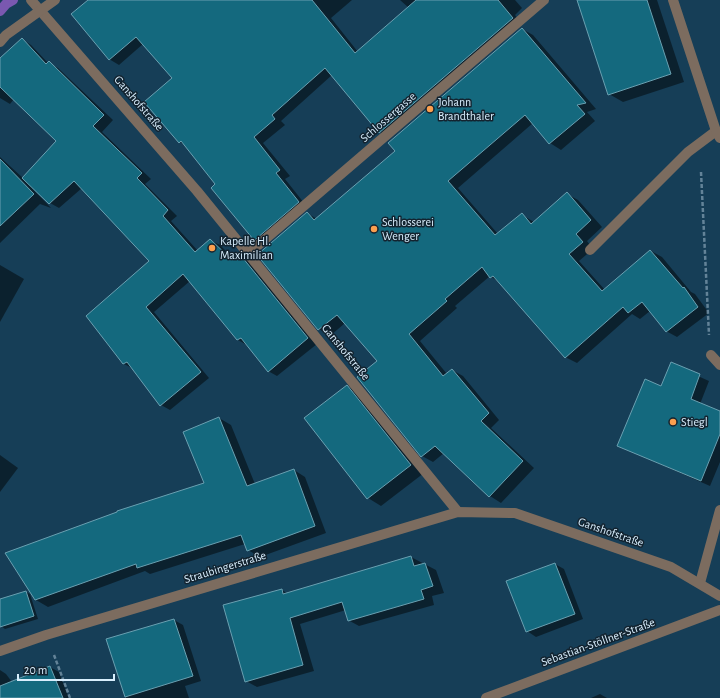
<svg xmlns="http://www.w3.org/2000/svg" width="720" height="698" font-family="'Alegreya Sans',sans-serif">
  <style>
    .shadow { fill: #0007 }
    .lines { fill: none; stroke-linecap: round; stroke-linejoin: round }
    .stream { stroke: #7a58b0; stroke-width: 10 }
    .building { fill: #14697e; stroke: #6aa0b1 }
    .path { stroke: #638398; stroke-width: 2.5; stroke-dasharray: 4 2; stroke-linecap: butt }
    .service { stroke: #7c6c5f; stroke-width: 10 }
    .minor { stroke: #7c6c5f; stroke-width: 10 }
    .poi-dot { fill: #fa9f4f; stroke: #13232f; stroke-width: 1.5 }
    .labels { text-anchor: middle; stroke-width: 3; stroke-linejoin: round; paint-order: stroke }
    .poi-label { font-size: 12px; fill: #d8eefd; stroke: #13232f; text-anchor: start }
    .street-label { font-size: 12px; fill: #d8eefd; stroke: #13232f }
  </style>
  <rect width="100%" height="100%" fill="#163e57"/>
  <!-- shadow -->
  <g class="shadow">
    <path d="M89,0h263l-21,18 27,34 51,-44 -9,-8h115l7,8 -7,7 7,9 -132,114 -10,-6 -48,-57 -51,46 4,4 -22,18 27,33 -5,3 23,29 -49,41 -9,-5 4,-5 -38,-55 -29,-38 -7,-4 -35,-40 28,-24 -30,-34 -24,21 -10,-6z"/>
    <path d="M591,0h66l27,82 -61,20 -14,-8z"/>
    <path d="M522,29l11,6 63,74 -9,3 8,9 -34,29 -11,-7 -17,-20 -75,65 40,46 24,-19 12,7 33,-28 11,6 24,27 -15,14 6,8 -14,12 26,29 46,-39 11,6 29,35 4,2 14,19 -32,24 -11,-6 -16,-20 -10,8 -8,-5 -55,49 -12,-6 -66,-75 -9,-6 -35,30 2,2 -37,33 27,33 5,-4 11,6 36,44 -8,8 43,40 -33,35 -11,-7 -46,-43 -11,9 -11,-6 -43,-94 -34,-39 -15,13 -11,-7 -12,-116 10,6 79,-68z"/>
    <path d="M22,39l9,6 17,18 10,5 55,52 -11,12 49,47 -6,5 32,32 -6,5 27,30 12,-11 10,5 13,13 6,-4 9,5 69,85 -40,32 -9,-5 -21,-26 -9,-5 -48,-59 -36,31 55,66 -39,32 -9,-5 -27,-36 -10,-5 -36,-48 63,-55 -69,-73 -23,20 -9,-5 -16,-16 -2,1 19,20 -11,-4 -40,39v-86l23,21 35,-37 -44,-42 -4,5 -10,-6v-38z"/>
    <path d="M0,265l24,14 -24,43z"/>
    <path d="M671,364l38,17 -9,23 20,8v50l-10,24 -91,-40 43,-58z"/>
    <path d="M347,386l13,8 64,79 -43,33 -13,-8z"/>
    <path d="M219,418l12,7 24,59 39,-14 11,7 21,56 -66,24 -12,-7 -3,-6 -95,30 -5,-3 -97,36 -12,-7 170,-116z"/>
    <path d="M0,455l18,13 -18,24z"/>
    <path d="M411,557l25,13 8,23 -12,3 2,9 -75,21 -11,-6 -2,-10 -46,14 14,47 -57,16 -11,-6 36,-91 6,4z"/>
    <path d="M555,564l9,5 19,50 -47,18 -9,-6z"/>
    <path d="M26,592l4,2 8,25 -33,10 -4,-3 -1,-26z"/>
    <path d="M174,620l9,5 18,56 -16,5 4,12h-63l-19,-58z"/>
    <path d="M50,667l9,5 10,26h-69v-28l6,4 6,8z"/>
    <path d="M600,694l7,4h-16z"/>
  </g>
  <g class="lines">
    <!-- stream -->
    <path class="stream" d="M0,11l6,-7 7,-4"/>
  </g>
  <!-- building -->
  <g class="building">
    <path d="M88,0h224l43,53 61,-53h82l15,18 -134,115 -54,-65 -53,47 3,4 -21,18 26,33 -4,3 23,29 -50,43 4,-6 -42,-51 4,-4 -34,-43 -2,2 -35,-41 28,-24 -36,-41 -27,23 -38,-46z"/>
    <path d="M577,0h70l24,74 -63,21z"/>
    <path d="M522,28l64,75 -9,2 8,9 -36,30 -24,-29 -77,66 47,54 27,-22 9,11 36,-32 24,28 -15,14 7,8 -14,12 33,37 48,-41 33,38 1,-1 14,20 -32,25 -24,-30 -14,11 -5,-6 -58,51 -72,-82 -3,2 -8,-11 -37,32 2,2 -38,33 34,42 9,-7 37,44 -8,8 42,40 -34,36 -54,-51 -14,11 -64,-80 20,-16 -40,-46 -19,15 -61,-75 50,-43 7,8 81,-69 -7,-8z"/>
    <path d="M22,38l24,26 3,-3 55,54 -11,11 49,47 -5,5 31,32 -5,6 32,36 15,-13 21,20 7,-7 70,86 -40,34 -27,-34 -4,2 -54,-66 -37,33 55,65 -41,34 -33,-44 -4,2 -37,-48 63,-55 -75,-80 -25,23 -27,-26 34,-37 -56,-54v-29z"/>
    <path d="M0,159l34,35 -34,32z"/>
    <path d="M671,362l29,12 -9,25 29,12v23l-19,47 -84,-35 28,-67 16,7z"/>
    <path d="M347,385l64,80 -44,34 -63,-81z"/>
    <path d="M219,417l28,69 47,-17 21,57 -68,25 -6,-16 -104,33 -1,-4 -101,36 -30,-47 112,-41v-1l87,-28 -21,-51z"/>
    <path d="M411,556l3,10 11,-3 8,23 -12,4 3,9 -76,22 -6,-19 -52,16 13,47 -58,17 -22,-77 59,-16 1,5z"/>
    <path d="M555,563l20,51 -49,18 -20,-51z"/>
    <path d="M26,591l8,25 -34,11v-28z"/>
    <path d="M174,619l19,57 -68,21 -19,-58z"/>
    <path d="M50,666l13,32h-63v-12z"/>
  </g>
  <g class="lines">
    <!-- path -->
    <g class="path">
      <path d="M701,172l8,163"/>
      <path d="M54,655l16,43"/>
    </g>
    <!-- service -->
    <g class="service">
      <path d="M590,250l98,-98 28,-21"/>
      <path d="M711,355l9,10"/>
      <path d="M700,583l20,-73"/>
    </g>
    <!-- minor -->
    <g class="minor">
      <path d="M31,0l166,191 261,321"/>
      <path d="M673,0l43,131 4,7"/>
      <path d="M0,42l6,-7 49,-35"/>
      <path d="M249,253l295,-253"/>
      <path d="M0,651l46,-16 412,-123 57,1 156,54 49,29"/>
      <path d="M486,698l234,-88"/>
    </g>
  </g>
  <!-- markers -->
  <g class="poi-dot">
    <circle cx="430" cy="109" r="4"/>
    <circle cx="374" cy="229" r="4"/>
    <circle cx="212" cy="248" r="4"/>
    <circle cx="673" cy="422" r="4"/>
  </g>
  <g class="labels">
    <!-- poi labels -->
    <g class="poi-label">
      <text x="438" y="106">Johann<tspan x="438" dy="14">Brandthaler</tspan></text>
      <text x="382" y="226">Schlosserei<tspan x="382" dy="14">Wenger</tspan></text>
      <text x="220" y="245">Kapelle Hl.<tspan x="220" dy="14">Maximilian</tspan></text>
      <text x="681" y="426">Stiegl</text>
    </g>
    <!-- street labels -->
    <g class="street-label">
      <text transform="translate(139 103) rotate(49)" y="4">Ganshofstraße</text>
      <text transform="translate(388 117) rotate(-41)" y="4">Schlossergasse</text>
      <text transform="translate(346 352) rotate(51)" y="4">Ganshofstraße</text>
      <text transform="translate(611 532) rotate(19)" y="4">Ganshofstraße</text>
      <text transform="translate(225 567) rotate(-17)" y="4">Straubingerstraße</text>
      <text transform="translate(598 642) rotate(-20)" y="4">Sebastian-Stöllner-Straße</text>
    </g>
  </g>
  <!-- scale -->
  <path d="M18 674v6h96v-6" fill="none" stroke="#d8eefd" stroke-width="2"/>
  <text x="24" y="674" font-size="12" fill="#d8eefd" stroke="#13232f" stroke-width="3" paint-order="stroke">20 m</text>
</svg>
